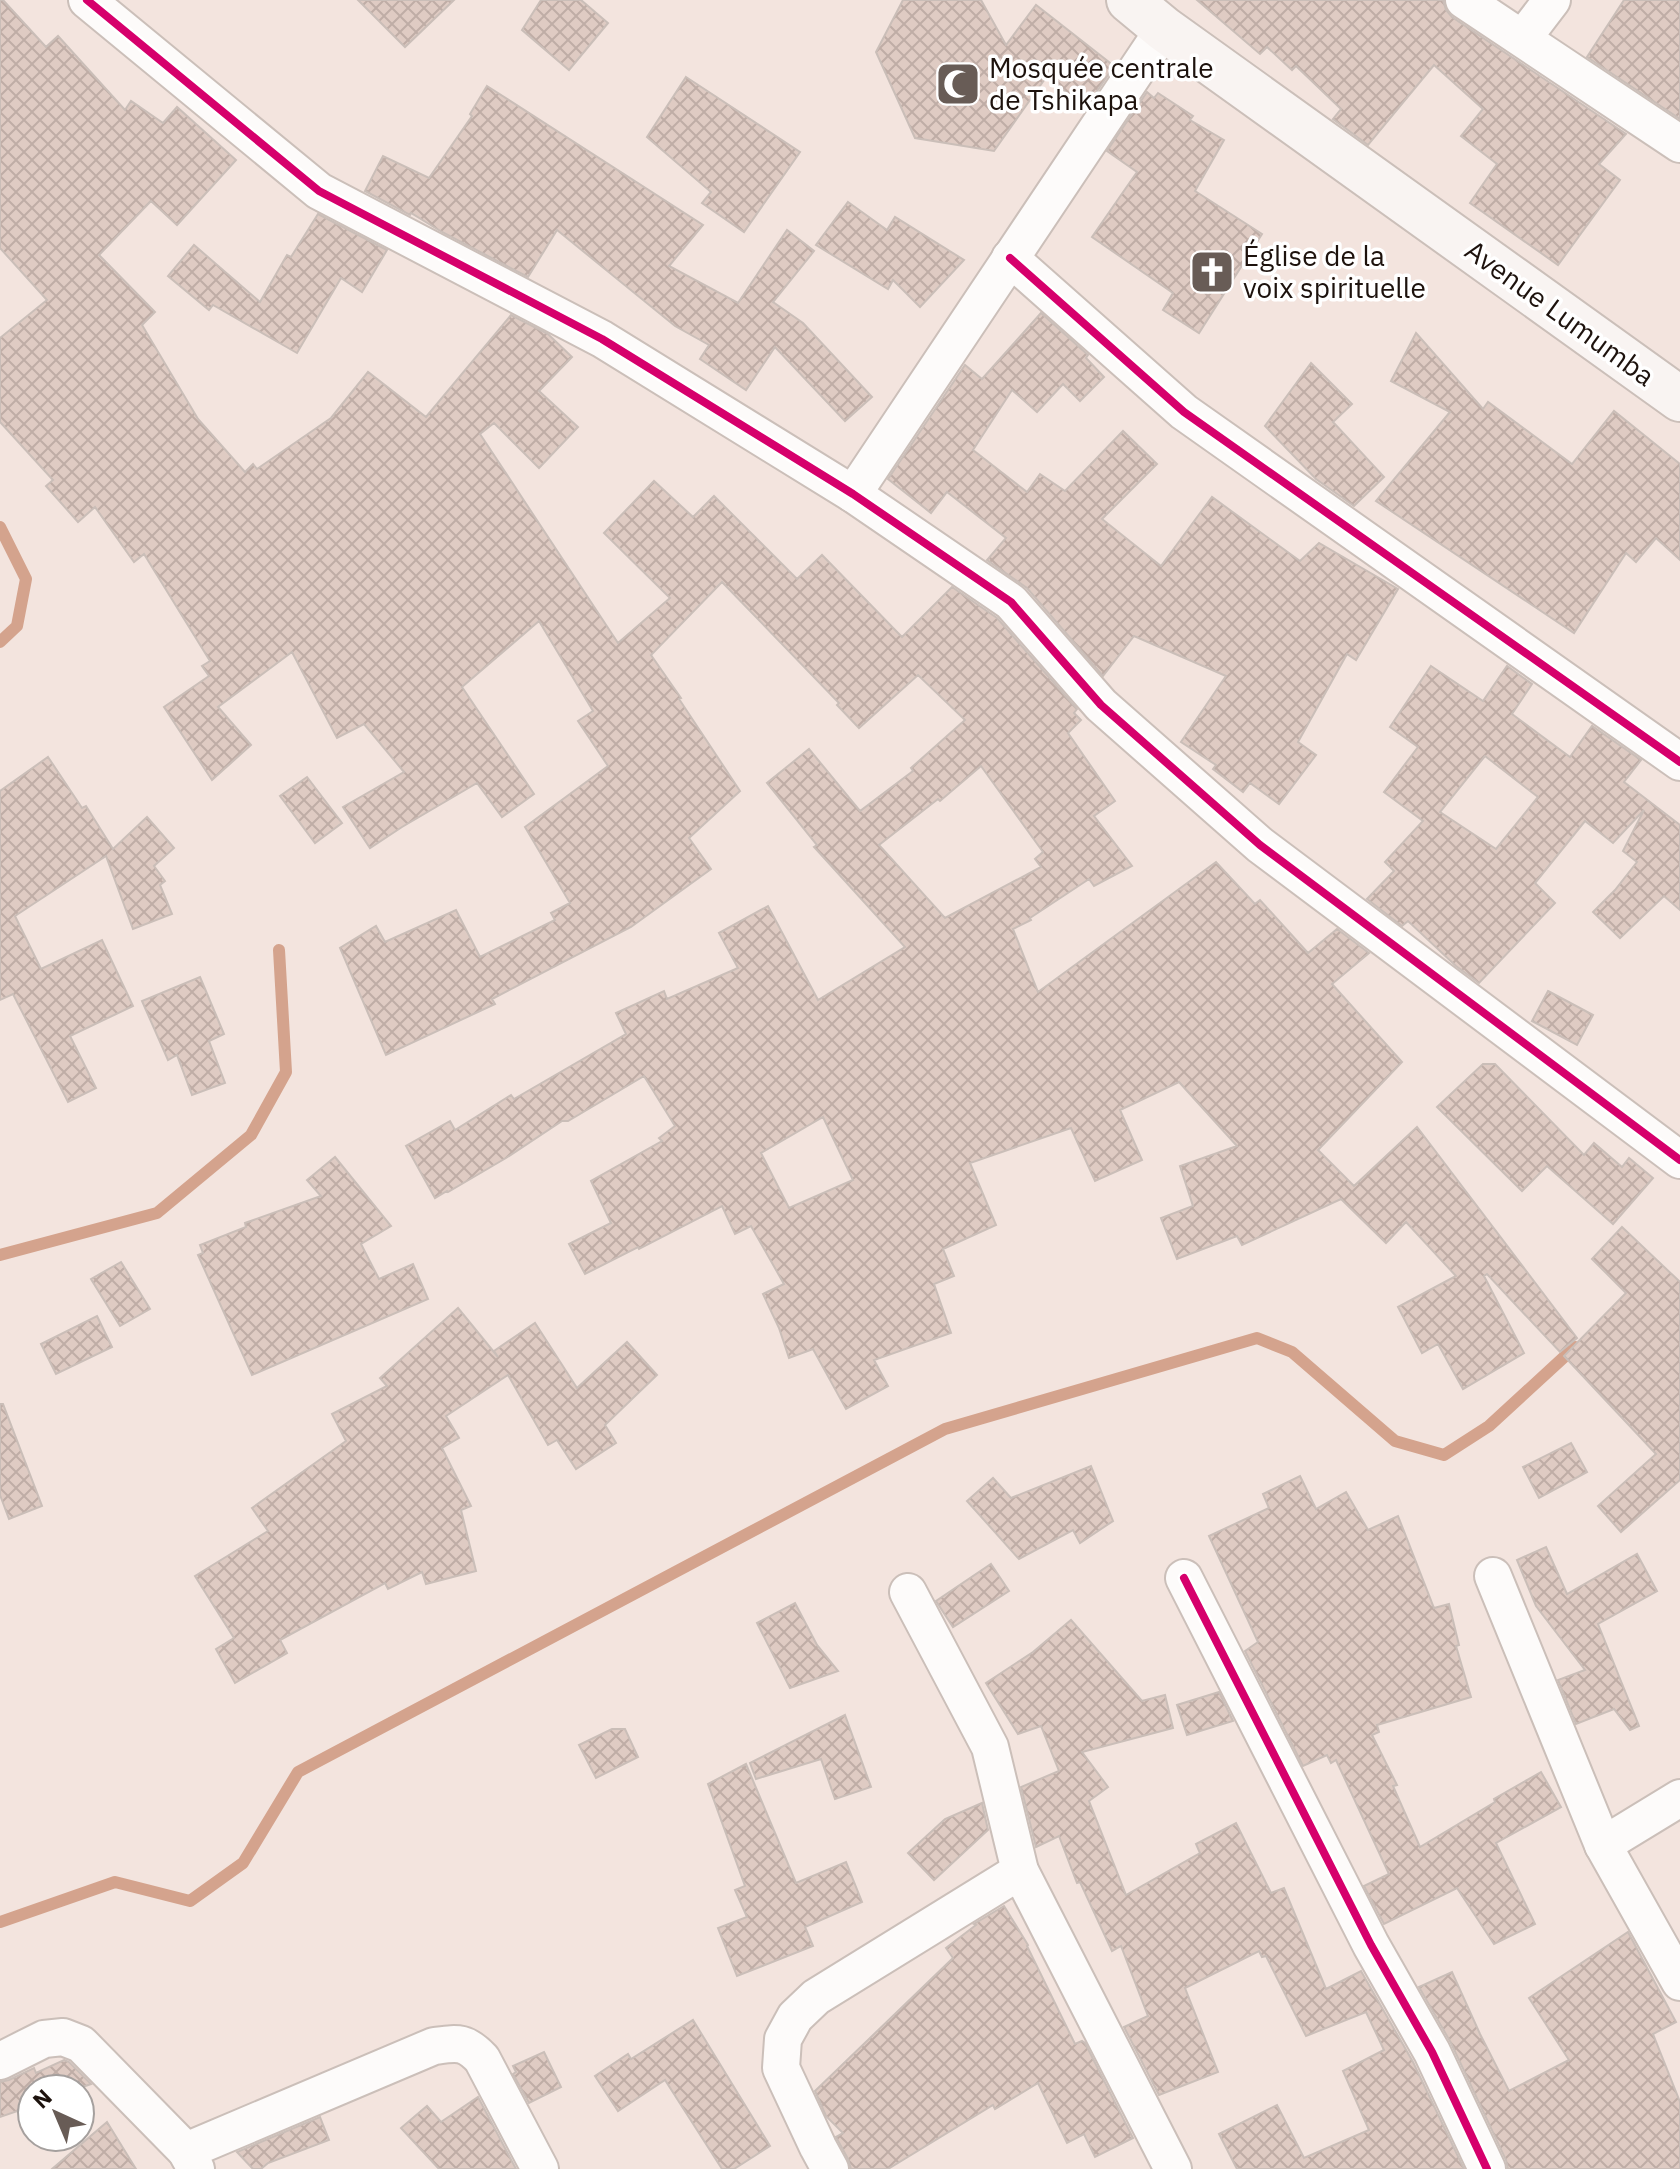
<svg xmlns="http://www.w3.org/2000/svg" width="1680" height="2169" font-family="'IBM Plex Sans',sans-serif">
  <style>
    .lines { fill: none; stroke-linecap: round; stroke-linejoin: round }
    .stream { stroke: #d4a38d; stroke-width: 12 }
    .building { fill: url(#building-cross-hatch); stroke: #cabeb8; stroke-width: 2; fill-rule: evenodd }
    .minor-casing { stroke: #cbbfb9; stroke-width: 40 }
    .secondary-casing { stroke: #cbbfb9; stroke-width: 48 }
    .minor { stroke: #fdfbfa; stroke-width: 36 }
    .secondary { stroke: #f9f4f2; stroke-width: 44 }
    .cycleway-casing { stroke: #fff; stroke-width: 13 }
    .cycleway { stroke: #d6006c; stroke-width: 8 }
    .labels { text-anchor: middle; stroke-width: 7; stroke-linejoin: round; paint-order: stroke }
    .poi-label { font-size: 28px; fill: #1d120d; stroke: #fff; text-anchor: start }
    .street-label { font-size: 28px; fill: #1d120d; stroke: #fff }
  </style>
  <defs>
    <pattern id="building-cross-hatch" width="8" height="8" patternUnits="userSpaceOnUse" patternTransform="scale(2)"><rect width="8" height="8" fill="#dfcbc3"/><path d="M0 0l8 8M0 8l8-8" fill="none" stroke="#bfada6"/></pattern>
  </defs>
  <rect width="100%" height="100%" fill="#f3e4de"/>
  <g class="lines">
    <!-- stream -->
    <g class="stream">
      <path d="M0,527l26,52 -9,47 -17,16"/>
      <path d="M0,1255l157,-42 94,-78 35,-63 -7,-122"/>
      <path d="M0,1922l115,-40 75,19 53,-38 55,-91 647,-343 312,-91 35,14 103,89 49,14 45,-29 86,-79"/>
    </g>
  </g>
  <!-- building -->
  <g class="building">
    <path d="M0,0h3l43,47 12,-11 67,74 6,-9 32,22 14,-16 59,53 -59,65 -26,-24 -52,54 56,57 -13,13 56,94 47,53 8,-8 4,5 74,-51 37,-46 58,45 85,-102 37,19 24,23 -33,34 39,36 -39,41 -45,-45 -14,11 138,209 52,-45 -66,-65 50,-52 39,36 21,-21 83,83 25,-24 80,82 50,-50 45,31 80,91 -3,4 7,7 -13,13 47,68 -21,15 38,50 -38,20 -5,-7 -59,39 1,2 -18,9 25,63 178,-130 39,42 5,-4 48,53 29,-24 32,24 -37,31 70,78 -84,88 36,36 63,-59 160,211 -17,14 -73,-78 -3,2 40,77 -61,36 -25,-45 -16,9 -24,-46 58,-31 -50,-54 -20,21 -45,-44 -99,46 -5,-9 -60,23 -16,-41 32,-12 -13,-40 57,-20 -58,-64 -59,28 22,50 -47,21 -24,-53 -101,35 26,62 -53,24 11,27 -20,8 17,49 -77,27 14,26 -42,23 -33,-60 -24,9 -10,-30 -16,-34 21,-10 -33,-58 -16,8 -13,-28 -83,43 -1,-2 -53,27 -16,-30 42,-21 -20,-42 71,-40 -3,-3 16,-12 -31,-50 -76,45h-6l-56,37 -58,34 -1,-1 -12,7 -29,-52 44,-25 5,9 56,-35 3,4 112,-65 -10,-21 48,-22 3,8 71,-31 -19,-35 49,-27 50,94 87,-53 -91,-100 3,-2 -50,-62 42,-34 51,62 53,-40 -2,-3 54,-48 -47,-45 -59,53 -22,-23 2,-2 -117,-121 -71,73 30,43 -2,1 61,92 -51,47 22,31 -80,58 -139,72 3,5 -109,51 -46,-107 36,-22 9,16 71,-32 24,47 75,-37 -4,-7 19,-10 -45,-76 83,-61 -30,-45 15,-10 -54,-90 -77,66 72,107 -32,23 -25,-34 -75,44 -32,21 -27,-41 61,-35 -40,-48 -27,14 -45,-86 -74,55 33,38 -39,35 -48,-73 45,-31 -7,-10 8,-5 -66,-107 -10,8 -39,-55 -17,15 -32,-36 7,-6 -53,-58v-84l47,-38 -47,-52zM981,766l62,86 -8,7 6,8 -96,51 -66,-73 59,-46 2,2zM823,1117l30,63 -64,28 -28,-55z"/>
    <path d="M358,0h96l-49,47z"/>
    <path d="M541,0h40l27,23 -39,47 -47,-40z"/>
    <path d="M903,0h78l25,45 30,-40 78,61 -29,43 -38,-33 -53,75 -79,-13 -39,-86z"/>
    <path d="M1197,0h246l3,10 6,7 174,117 -27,30 21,16 -62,85 -88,-62 27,-39 -36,-28 22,-27 -49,-44 -66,80 -35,-26 8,-10 -45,-43 -4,4 -25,-23 -7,7z"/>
    <path d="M1624,0h56v119l-93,-62z"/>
    <path d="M686,77l114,75 -56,80 -42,-29 9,-11 -64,-55z"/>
    <path d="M487,86l216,139 -34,41 69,37 49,-73 27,21 -41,51 30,21 69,74 -27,24 -70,-74 -29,43 -46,-31 9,-14 -34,-19 -118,-96 -29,47 -86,-45 -31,-19 -1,2 -45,-24 18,-35 46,22 43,-62 -2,-2z"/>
    <path d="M1147,92l7,6 4,-5 35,23 -3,4 34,20 -29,51 67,43 -63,99 -36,-23 10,-17 -81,-56 45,-65 -30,-21z"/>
    <path d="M848,202l39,28 8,-13 69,43 -44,47 -27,-27 -5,9 -72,-44z"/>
    <path d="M318,214l69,36 -25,42 -21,-14 -44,75 -84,-48 -4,5 -41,-34 26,-31 66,57 27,-47 4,2z"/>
    <path d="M1041,313l47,42 -2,3 18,19 -24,24 -17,-17 -26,28 -25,-22 -39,60 54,42 13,-18 25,17 58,-60 34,33 -55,55 59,47 51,-69 88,64 19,-18 79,46 -42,71 -9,-6 -49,88 18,13 -37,49 -29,-21 -7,9 -30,-23 3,-4 -35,-23 45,-66 -92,-40 -31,40 -76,-88 -40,-28 19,-22 -59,-46 -16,21 -43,-34 77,-114 17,14z"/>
    <path d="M1416,333l67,76 5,-7 84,62 42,-53 66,53v96l-24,-22 -20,24 -10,-9 -52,80 -198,-132 74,-89 -59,-31z"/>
    <path d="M1311,363l41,41 -19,18 51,55 -30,29 -38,-27 -51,-53z"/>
    <path d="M1431,666l52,35 24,-35 25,18 -20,30 58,43 22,-31 49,34 -17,22 56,43v85l-16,-14 -44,42 -27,-26 22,-22 22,-28 -14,-11 21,-41 -31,33 -28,-22 -50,62 20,20 -76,80 -23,-17 -48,-45 -6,5 -35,-27 27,-28 -9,-9 38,-41 -39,-29 34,-45 -28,-20zM1485,756l53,41 -42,52 -56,-37z"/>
    <path d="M48,757l34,51 4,-2 27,43 34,-32 27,31 -20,18 11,15 -5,4 12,29 -39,15 -27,-73 -91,60 26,53 61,-29 31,66 -63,30 26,52 -28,14 -55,-108 -13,6v-209z"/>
    <path d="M307,777l35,46 -27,20 -35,-47z"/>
    <path d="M200,977l24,57 -15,7 16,42 -33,12 -15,-40 -9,5 -26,-59z"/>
    <path d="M1548,991l45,24 -16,30 -45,-24z"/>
    <path d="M1483,1064h12l89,91 10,-12 28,24 7,-9 24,20 -40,46 -66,-58 -25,25 -85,-84z"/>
    <path d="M335,1157l56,69 -30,18 18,35 34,-15 15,35 -176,76 -54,-120 5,-2 -3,-8 46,-18 -1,-4 76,-27 -14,-16z"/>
    <path d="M1622,1227l58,55v198l-59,52 -23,-26 58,-52 -92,-98 62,-63 -34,-34z"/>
    <path d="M121,1262l29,47 -30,17 -29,-47z"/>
    <path d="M458,1308l40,49 -4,-6 41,-28 42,65 50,-46 30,33 -52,50 11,18 -40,26 -19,-29 -9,5 -40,-70 -62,41 13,22 -17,10 29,58 -10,4 15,61 -50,13 -4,-12 -34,17 -3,-6 -105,57 7,13 -52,30 -19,-34 18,-11 -39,-62 73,-45 -16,-23 94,-67 -14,-27 55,-28 -7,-8z"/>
    <path d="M97,1316l15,31 -56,27 -15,-30z"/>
    <path d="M0,1404h3l39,102 -33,13 -9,-24z"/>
    <path d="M1571,1443l16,29 -48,26 -16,-31z"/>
    <path d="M1091,1466l22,55 -33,22 -7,-13 -54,29 -52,-58 26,-23 18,20z"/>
    <path d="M1300,1476l16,33 30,-17 22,38 30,-14 36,92 15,-4 10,41 -3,1 15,51 -94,28 2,7 -7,3 25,50 -4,1 27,61 75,-45 -1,-3 47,-27 20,35 -65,36 39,81 -41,20 -37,-56 -73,36 -20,-38 25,-12 -53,-114 -5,3 -4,-8 -24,11 -58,-115 13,-9 -49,-106 60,-28 -6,-14z"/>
    <path d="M1546,1547l21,47 70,-40 20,37 -59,33 41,102 -9,4 -16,-21 -38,15 -18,-44 27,-10 -49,-64 -19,-46z"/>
    <path d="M991,1564l18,27 -56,36 -17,-26z"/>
    <path d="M795,1603l22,42 21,26 -48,17 -33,-65z"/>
    <path d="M1071,1620l71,81 23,-6 8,33 -91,24 26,35 -19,14 37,94 74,-42 -4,-9 40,-21 35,70 13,-5 42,101 35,-18 52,91 51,107h-227l-18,-35 58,-29 27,53 65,-28 -26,-59 41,-21 -18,-38 -60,24 -40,-80 -4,1 -3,-6 -74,37 33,84 -59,23 -35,-68 24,-11 -27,-70 -9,5 -32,-69 -3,1 -18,-47 -23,11 -15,-60 38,-16 -18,-45 -23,8 -32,-51 47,-31z"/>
    <path d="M1219,1692l14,29 -46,14 -10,-30z"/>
    <path d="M845,1715l26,72 -36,12 -14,-40 -65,20 -6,-16z"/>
    <path d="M612,1729h13l13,28 -42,21 -17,-33z"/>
    <path d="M746,1764l50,119 50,-21 16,40 -57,25 8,19 -76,30 -19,-48 29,-11 -12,-27 10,-4 -37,-102z"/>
    <path d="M982,1803l6,27 -54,50 -26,-27 37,-34z"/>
    <path d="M1004,1906l24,39 -1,1 48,98 7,-3 3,2 48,95 -38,19 -11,-23 -17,9 -29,-60 -43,26 -2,-4 -105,64h-37l-3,-10 -12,-22 7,-4 -17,-17 -11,-25 138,-133 -7,-10 30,-23 -2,-1z"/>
    <path d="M1628,1932l48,90 -23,12 27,68v67h-172l-2,-9 -55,-117 -32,-56 33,-15 28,62 29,57 60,-31 -40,-62z"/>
    <path d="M693,2020l77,126 -36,23h-12l-57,-89 -47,31 -23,-35 33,-22 3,5z"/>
    <path d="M544,2052l17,35 -32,16 -16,-29 3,-2 -3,-6z"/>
    <path d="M64,2060l5,2 22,22 -14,5h-45v17l-32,11v-35l9,-2 25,-12 2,5z"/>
    <path d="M478,2097l38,72h-77l-38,-41 26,-22 14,16z"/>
    <path d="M320,2117l9,23 -61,23 -7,6h-8l-16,-17z"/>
    <path d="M107,2122l29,47h-84z"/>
  </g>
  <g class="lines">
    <!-- minor casing -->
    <g class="minor-casing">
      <g id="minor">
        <path d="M87,0l232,191 283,148 251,155 158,108 90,103 159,140 420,315"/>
        <path d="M1464,0l216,144"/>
        <path d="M1523,38l29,-38"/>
        <path d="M1010,258l174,154 496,350"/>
        <path d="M853,494l311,-465"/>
        <path d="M1493,1576l110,269 77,137"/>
        <path d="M1184,1578l187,367 61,107 55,117"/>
        <path d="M908,1592l82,155 30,124 153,298"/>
        <path d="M1603,1845l77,-47"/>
        <path d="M0,2061l44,-22 19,-2 18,7 105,107 10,18"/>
        <path d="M186,2151l248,-105c24,-3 31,-5 48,13l58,110"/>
        <path d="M830,2169l-12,-22 -37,-79 2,-29 12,-22 21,-20 204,-126"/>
      </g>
    </g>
    <!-- secondary casing -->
    <g class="secondary-casing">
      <path id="secondary" d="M1129,0l35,29 516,370"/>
    </g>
    <!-- minor -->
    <use href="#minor" class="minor"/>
    <!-- secondary -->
    <use href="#secondary" class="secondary"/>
    <!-- cycleway casing -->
    <g class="cycleway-casing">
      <g id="cycleway">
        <path d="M87,0l232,191 283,148 251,155 158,108 90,103 159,140 420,315"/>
        <path d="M1010,258l174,154 496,350"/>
        <path d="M1184,1578l187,367 61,107 55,117"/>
      </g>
    </g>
    <!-- cycleway -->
    <use href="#cycleway" class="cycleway"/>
  </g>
  <!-- icons -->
  <defs>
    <g id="mosque-square" transform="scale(2.3)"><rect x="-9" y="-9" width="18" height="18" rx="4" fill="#685c56" stroke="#fff"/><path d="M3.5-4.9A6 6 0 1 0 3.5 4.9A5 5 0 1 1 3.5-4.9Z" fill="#fff"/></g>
    <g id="church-square" transform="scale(2.3)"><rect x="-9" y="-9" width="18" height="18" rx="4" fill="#685c56" stroke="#fff"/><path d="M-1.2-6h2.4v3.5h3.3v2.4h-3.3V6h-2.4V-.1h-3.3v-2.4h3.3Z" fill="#fff"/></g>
  </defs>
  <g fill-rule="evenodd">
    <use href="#mosque-square" x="958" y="84"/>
    <use href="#church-square" x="1212" y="272"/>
  </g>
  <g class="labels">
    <!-- poi labels -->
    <g class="poi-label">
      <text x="989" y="78">Mosquée centrale<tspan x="989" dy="32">de Tshikapa</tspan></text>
      <text x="1243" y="266">Église de la<tspan x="1243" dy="32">voix spirituelle</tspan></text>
    </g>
    <!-- street labels -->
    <g class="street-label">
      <text transform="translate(1560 313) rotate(36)" y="10">Avenue Lumumba</text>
    </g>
  </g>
  <!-- north arrow -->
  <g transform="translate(56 2113) rotate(316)"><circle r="38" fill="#ffffff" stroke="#a5a09e" stroke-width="2"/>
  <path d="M0-6L14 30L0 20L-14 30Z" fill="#685c56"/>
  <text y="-12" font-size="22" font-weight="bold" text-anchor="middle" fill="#1d120d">N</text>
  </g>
</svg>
